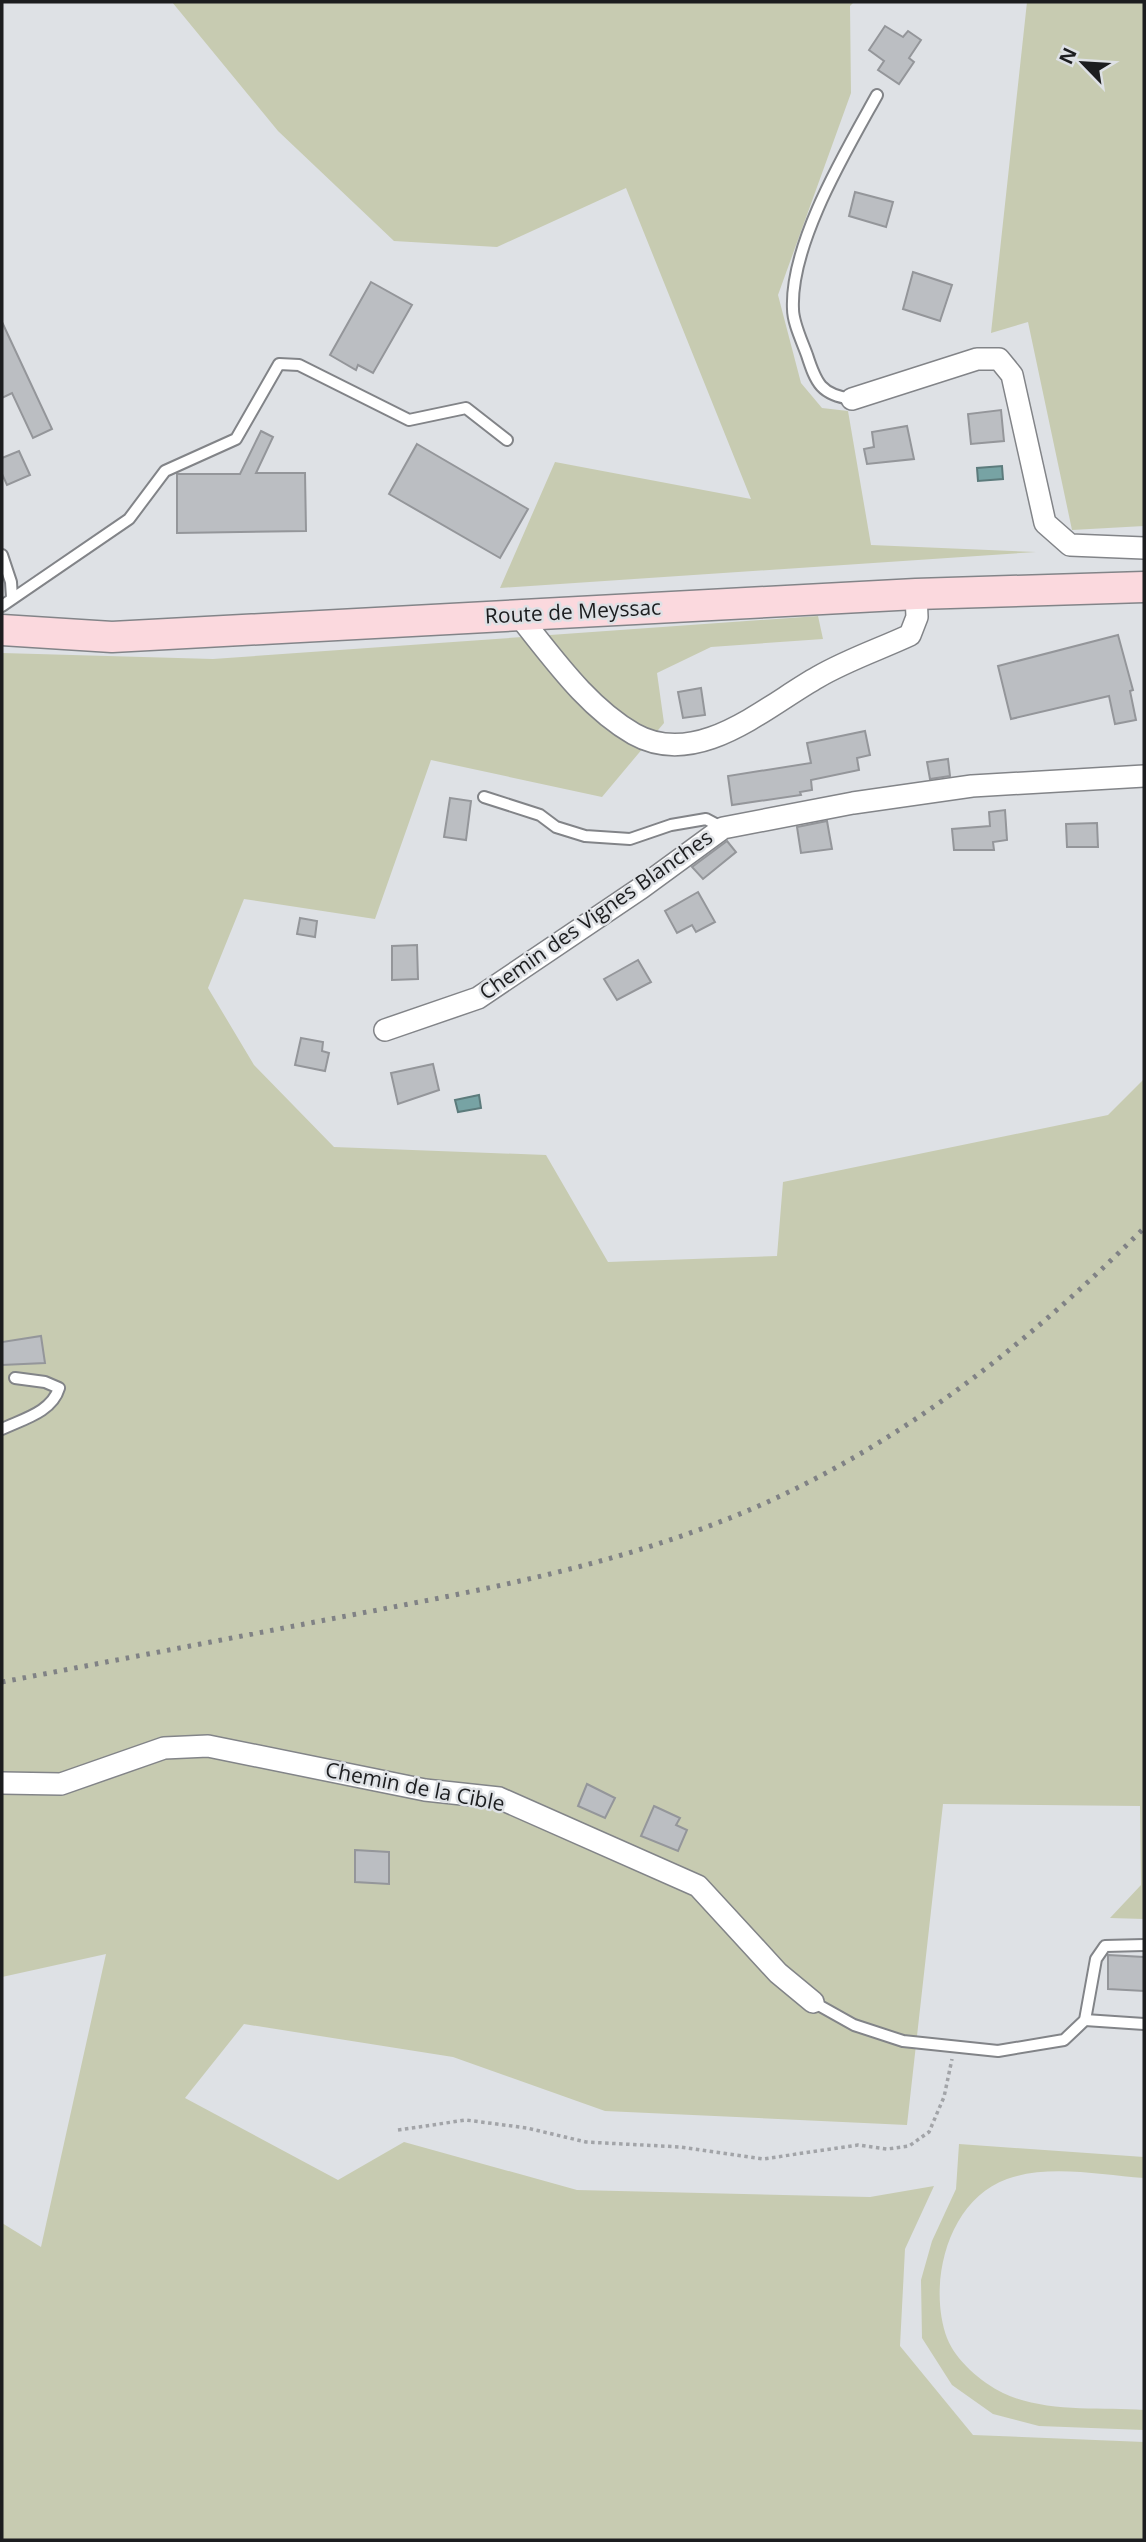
<svg xmlns="http://www.w3.org/2000/svg" width="1146" height="2542" font-family="'Open Sans',sans-serif">
  <style>
    .green { fill: #c7cbb1 }
    .water { fill: #77a3a4; stroke: #5c7b7c; stroke-width: 2 }
    .building { fill: #bbbec2; stroke: #94969a; stroke-width: 2 }
    .lines { fill: none; stroke-linecap: round; stroke-linejoin: round }
    .lane-casing { stroke: #828488; stroke-width: 14 }
    .street-casing { stroke: #828488; stroke-width: 24 }
    .secondary-casing { stroke: #828488; stroke-width: 33 }
    .path { stroke: #a2a4a8; stroke-width: 3.5; stroke-dasharray: 3.5 3.5; stroke-linecap: butt }
    .lane { stroke: #fff; stroke-width: 10 }
    .street { stroke: #fff; stroke-width: 21 }
    .secondary { stroke: #fbd9de; stroke-width: 30 }
    .rail { stroke: #808285; stroke-width: 5; stroke-dasharray: 3.5 7; stroke-linecap: butt }
    .labels { text-anchor: middle; stroke-width: 5; stroke-linejoin: round; paint-order: stroke }
    .street-label { font-size: 21px; fill: #1c1d1f; stroke: #dee1e5 }
  </style>
  <rect width="100%" height="100%" fill="#dee1e5"/>
  <!-- green -->
  <g class="green">
    <path d="M172,2h682l-4,4 1,87 -73,202 23,88 21,25 26,3 23,134 165,7 -536,36 55,-126 196,37 -125,-311 -129,59 -103,-6 -116,-110z"/>
    <path d="M1027,2h117v524l-72,4 -44,-208 -37,11z"/>
    <path d="M818,616l5,23 -112,8 -54,26 7,50 -62,74 -171,-37 -56,159 -131,-20 -36,89 46,77 80,82 212,8 62,107 169,-6 6,-74 325,-67 36,-36v840l-34,-1 31,-33 -1,-79 -197,-2 -36,321 -302,-14 -152,-54 -209,-33 -59,74 153,82 66,-38 173,48 293,7 64,-11 -29,63 -5,97 73,89 171,7v98h-1142v-317l39,24 65,-293 -104,23v-1324l211,6z"/>
    <path d="M959,2144l185,13v21c-43,-3 -95,-14 -137,1 -59,21 -80,104 -60,159 9,23 34,44 56,55 41,20 97,14 141,17v20l-105,-4 -46,-12 -41,-29 -30,-47 -1,-58 11,-39 24,-52z"/>
  </g>
  <!-- water -->
  <g class="water">
    <path d="M1002,466l1,13 -25,2 -1,-13z"/>
    <path d="M479,1095l2,13 -23,4 -3,-12z"/>
  </g>
  <!-- building -->
  <g class="building">
    <path d="M885,26l18,11 5,-6 13,9 -12,18 5,4 -15,22 -21,-14 6,-9 -15,-11z"/>
    <path d="M855,192l38,10 -7,25 -37,-11z"/>
    <path d="M913,272l39,13 -12,36 -37,-12z"/>
    <path d="M371,282l41,23 -39,68 -15,-8 -2,5 -26,-15z"/>
    <path d="M2,322l50,107 -19,9 -21,-45 -10,5z"/>
    <path d="M1001,410l3,31 -33,3 -3,-30z"/>
    <path d="M907,426l7,33 -47,5 -3,-15 10,-2 -2,-15z"/>
    <path d="M261,431l12,6 -17,36h49l1,58 -129,2v-59h63z"/>
    <path d="M417,444l111,65 -28,49 -111,-64z"/>
    <path d="M19,451l11,24 -23,10 -5,-11v-16z"/>
    <path d="M1118,635l15,55 -3,1 6,29 -21,4 -6,-28 -98,23 -13,-53z"/>
    <path d="M701,688l4,27 -22,3 -5,-26z"/>
    <path d="M865,731l5,24 -13,3 2,12 -48,10 1,10 -12,2 1,3 -69,10 -4,-29 83,-13 -4,-20z"/>
    <path d="M948,759l2,17 -20,3 -3,-17z"/>
    <path d="M450,798l21,3 -5,39 -22,-3z"/>
    <path d="M1005,810l2,30 -14,2 1,8h-40l-2,-21 38,-3 -1,-14z"/>
    <path d="M827,821l5,28 -31,4 -4,-26z"/>
    <path d="M1097,823l1,24h-31l-1,-23z"/>
    <path d="M727,841l9,11 -33,27 -11,-12z"/>
    <path d="M698,892l17,30 -19,10 -4,-7 -15,8 -12,-22z"/>
    <path d="M300,918l17,3 -2,16 -18,-3z"/>
    <path d="M417,945l1,34 -26,1v-34z"/>
    <path d="M638,960l13,22 -34,18 -13,-21z"/>
    <path d="M301,1038l22,4 -1,9 7,2 -4,18 -30,-6z"/>
    <path d="M433,1064l6,26 -41,14 -7,-31z"/>
    <path d="M41,1336l4,27 -43,2v-23z"/>
    <path d="M587,1784l28,14 -10,20 -27,-12z"/>
    <path d="M654,1806l26,12 -4,7 11,5 -9,21 -37,-15z"/>
    <path d="M355,1850l34,2v32l-34,-2z"/>
    <path d="M1108,1955l36,2v34l-36,-2z"/>
  </g>
  <g class="lines">
    <!-- lane casing -->
    <g class="lane-casing">
      <g id="lane">
        <path d="M852,399c-31,-4 -36,-16 -45,-44 -5,-14 -14,-32 -14,-46 -3,-65 53,-158 84,-214"/>
        <path d="M2,555l9,27 1,16"/>
        <path d="M2,606l127,-87 36,-48 71,-32 43,-75 20,1 110,55 57,-12 41,32"/>
        <path d="M484,797l56,18 16,12 29,9 45,3 41,-14 35,-6 17,9"/>
        <path d="M2,1429c21,-10 50,-17 57,-41l-14,-6 -30,-4"/>
        <path d="M813,2002l41,23 49,16 95,10 66,-11 21,-20 11,-61 9,-13 39,-1"/>
        <path d="M1085,2020l59,4"/>
      </g>
    </g>
    <!-- street casing -->
    <g class="street-casing">
      <g id="street">
        <path d="M852,399l125,-40h22l13,16 33,148 25,22 74,3"/>
        <path d="M519,616c34,42 68,91 115,118 64,36 132,-28 184,-57 29,-17 62,-28 92,-42l7,-18 -1,-23"/>
        <path d="M385,1030l93,-32 163,-110 82,-60 130,-25 119,-17 172,-10"/>
        <path d="M2,1783l59,1 103,-36 44,-2 217,44 74,8 199,88 80,87 35,29"/>
      </g>
    </g>
    <!-- secondary casing -->
    <g class="secondary-casing">
      <path id="secondary" d="M2,630l110,7 804,-43 228,-7"/>
    </g>
    <!-- path -->
    <path class="path" d="M398,2130l68,-10 61,8 59,14 94,5 83,12 95,-14 29,4 22,-3 20,-14 15,-35 8,-38"/>
    <!-- lane -->
    <use href="#lane" class="lane"/>
    <!-- street -->
    <use href="#street" class="street"/>
    <!-- secondary -->
    <use href="#secondary" class="secondary"/>
    <!-- rail -->
    <path class="rail" d="M2,1682c120,-23 240,-46 360,-69 136,-26 273,-52 401,-109 145,-65 270,-165 381,-276"/>
  </g>
  <g class="labels">
    <!-- street labels -->
    <g class="street-label">
      <text transform="translate(573 612) rotate(-3)" y="7">Route de Meyssac</text>
      <text transform="translate(596 915) rotate(-35)" y="7">Chemin des Vignes Blanches</text>
      <text transform="translate(415 1787) rotate(11)" y="7">Chemin de la Cible</text>
    </g>
  </g>
  <!-- border -->
  <rect width="1146" height="2542" fill="none" stroke="#1c1d1f" stroke-width="7"/>
  <!-- north arrow -->
  <g transform="translate(1083 63) rotate(295)" stroke="#dee1e5" stroke-width="5" paint-order="stroke">
  <path d="M0-5L12 26L0 18L-12 26Z" fill="#1c1d1f"/>
  <text y="-10" font-size="19" font-weight="bold" text-anchor="middle" fill="#1c1d1f">N</text>
  </g>
</svg>
